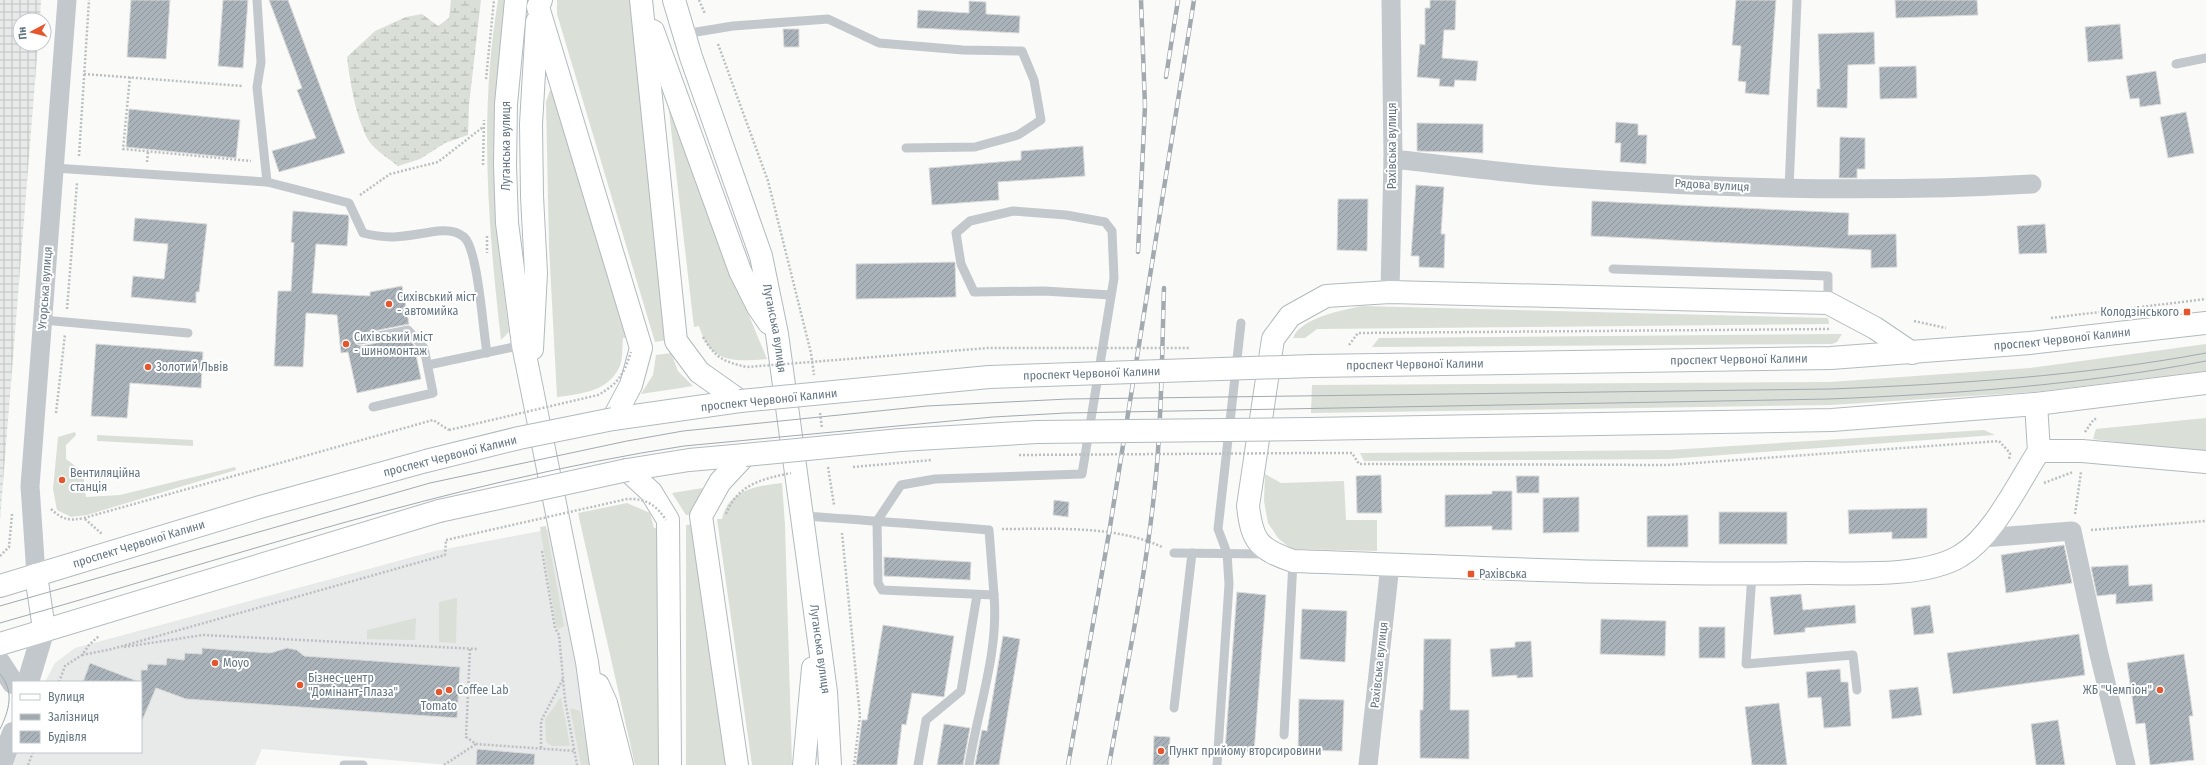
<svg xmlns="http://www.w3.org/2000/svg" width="2206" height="765" font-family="'Fira Sans Condensed',sans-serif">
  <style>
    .built { fill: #e8e9e9 }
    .industrial { fill: url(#industrial-grid) }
    .grass { fill: #dadfd7 }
    .wetland { fill: url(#wetland-marsh) }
    .building { fill: url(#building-hatch); stroke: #dcdcda }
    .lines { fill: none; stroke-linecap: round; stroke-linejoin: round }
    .secondary-casing { stroke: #b3babf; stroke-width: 24 }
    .path { stroke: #bbbfc2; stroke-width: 2.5; stroke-dasharray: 2 2; stroke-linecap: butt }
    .service { stroke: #c3c8cc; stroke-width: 9 }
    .minor { stroke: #c3c8cc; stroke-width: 19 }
    .tertiary { stroke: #c3c8cc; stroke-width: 22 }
    .secondary { stroke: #fff; stroke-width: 22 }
    .tram { stroke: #a2aab0; stroke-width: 1 }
    .rail-casing { stroke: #a2aab0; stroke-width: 4.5 }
    .rail { stroke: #fff; stroke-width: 3; stroke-dasharray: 9; stroke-linecap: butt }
    .secondary-bridge-casing { stroke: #b3babf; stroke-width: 24; stroke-linecap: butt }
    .path-bridge { stroke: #bbbfc2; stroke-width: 2.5; stroke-dasharray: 2 2; stroke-linecap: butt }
    .secondary-bridge { stroke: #fff; stroke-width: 22 }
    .poi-dot { fill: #e4572e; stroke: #fff; stroke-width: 1.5 }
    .labels { text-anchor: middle; stroke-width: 4; stroke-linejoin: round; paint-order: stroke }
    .street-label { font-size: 12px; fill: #657683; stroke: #fff }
    .poi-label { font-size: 12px; fill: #657683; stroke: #fff; text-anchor: start }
  </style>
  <defs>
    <pattern id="industrial-grid" width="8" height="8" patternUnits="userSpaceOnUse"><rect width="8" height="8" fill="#e8e9e9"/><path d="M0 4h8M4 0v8" fill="none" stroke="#c0c1c2"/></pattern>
    <pattern id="wetland-marsh" width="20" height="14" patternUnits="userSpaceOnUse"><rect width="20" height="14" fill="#dadfd7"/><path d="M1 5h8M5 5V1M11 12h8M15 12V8" fill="none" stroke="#b4b9b4"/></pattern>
    <pattern id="building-hatch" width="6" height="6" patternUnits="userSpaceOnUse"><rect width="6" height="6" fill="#aab3b9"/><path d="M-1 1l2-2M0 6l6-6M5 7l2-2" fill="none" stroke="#8e969c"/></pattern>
  </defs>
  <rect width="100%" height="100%" fill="#fafaf8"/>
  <!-- built -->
  <path class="built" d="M551,529l44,236h-147l-186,-16 -7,16h-242l5,-13h123v-70h-96l10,-19 20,-15 360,-97z"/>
  <!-- industrial -->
  <path class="industrial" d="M0,0h41l-1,20h-20v24h18l-38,477z"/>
  <!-- grass -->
  <g class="grass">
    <path d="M498,0h8l-11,150 5,110 9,72 -8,8c-13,-113 -22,-227 -3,-340z"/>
    <path d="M557,0h76l34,340 -12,2 -98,-328z"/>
    <path d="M550,90l3,2 78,245 -8,1c-1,9 0,23 -4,30 -12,24 -39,26 -62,29l-8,-151 -3,-144z"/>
    <path d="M668,103l60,162 39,94c-33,3 -57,4 -68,-33l-5,1z"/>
    <path d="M1362,306l466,12 1,6 -512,5 -12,9h-12c7,-20 50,-28 69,-32z"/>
    <path d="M1842,334l-5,8 -5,2 -460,3 7,-9z"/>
    <path d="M2206,344v27l-172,21 -203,13 -520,8 1,-28 518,-3 200,-14z"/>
    <path d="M671,353l7,18 15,15 -52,8 12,-19 3,-20z"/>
    <path d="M2206,418v36l-113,-15 3,-10z"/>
    <path d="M1984,430l11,5 -327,24 -304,2 -4,-8 310,-3z"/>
    <path d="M75,432l1,3 -10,10v14l17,13 3,25 34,-2 115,-28 1,3 -149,45 -16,2 -14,-7 -4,-21 5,-52z"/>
    <path d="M97,435l96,5v6l-96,-5z"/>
    <path d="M1265,474l16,9 63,-2 2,39h31v31l-86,-2 -13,-11 -10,-15 -4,-22z"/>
    <path d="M782,483l3,42 7,240h-40l-35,-246h5c6,-29 35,-33 60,-36z"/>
    <path d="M703,488l-9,26 -8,1 -14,-22z"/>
    <path d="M627,503l23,10 4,15 8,-1 1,238h-28l-57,-252z"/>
    <path d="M693,524l36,241h-43v-240z"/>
    <path d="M546,526l18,100 -5,3 -3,-3 -16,-99z"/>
    <path d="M457,598l-1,45 -17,-1v-40z"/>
    <path d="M416,618l-1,22 -48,-1v-9z"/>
    <path d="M561,697l9,49h-18l-6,-4 -1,-23z"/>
    <path d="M570,708l10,3 10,54h-9z"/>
  </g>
  <!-- wetland -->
  <path class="wetland" d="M451,0h30l-12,105 -1,30 -23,8 -25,16 -22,7c-11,-9 -26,-17 -32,-30 -11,-24 -16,-53 -19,-79l28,-26 31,-14 16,-3 16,12 11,-8z"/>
  <!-- building -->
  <g class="building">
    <path d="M131,0h39l-4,59 -39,-2z"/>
    <path d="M223,0h25l-5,68 -25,-2z"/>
    <path d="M269,0h19l57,153 -66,19 -7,-21 44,-13 -19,-48 5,-2z"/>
    <path d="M1430,0h26l-1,30h-11l-2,28 36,3 -2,20 -21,-1 -1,7 -15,-1 1,-7 -23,-2 3,-33 5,1v-37h5z"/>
    <path d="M1736,0h40l-7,95 -24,-2 1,-11 -8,-1 3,-35 -9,-1z"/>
    <path d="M1895,0h82l1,15 -82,3z"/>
    <path d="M969,1l17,1v12l34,2 -1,17 -102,-5 1,-18 51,3z"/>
    <path d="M2120,24l3,35 -35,3 -3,-35z"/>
    <path d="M783,29h16v18h-15z"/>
    <path d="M1874,32l1,32 -27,1 -1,43 -30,-1v-18h3l-2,-55z"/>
    <path d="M1916,66l1,32 -37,1 -1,-32z"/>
    <path d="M2156,71l5,33 -21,3 -1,-9 -9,1 -4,-23z"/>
    <path d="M129,109l111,11 -4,38 -110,-11z"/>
    <path d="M2186,112l8,41 -26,5 -8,-41z"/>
    <path d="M1616,122l22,2v11h9l-1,29 -26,-2 1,-19h-6z"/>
    <path d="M1417,123l66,1v29l-66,-2z"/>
    <path d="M1840,137l25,1v31h-8v9h-18z"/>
    <path d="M1083,146l2,30 -87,6 1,18 -67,5 -3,-37 92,-8v-9z"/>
    <path d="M1416,185l28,2 -3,47h4l-1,34 -25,-1v-11h-8z"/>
    <path d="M1338,199h30l-1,52 -30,-1z"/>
    <path d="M1592,201l257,12 -1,22 48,-1 1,33 -26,1v-18l-280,-14z"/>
    <path d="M293,211l55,4 1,3 -2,28 -31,-2 -4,49 58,3v-4l32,-6 7,38 -50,10 -5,7 2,3 5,2 45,-9 8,8 7,34 -64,14 -9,-41 -7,1 -4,-38 -31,-2 -3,54 -29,-1 4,-75h13l3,-48 -3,-1z"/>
    <path d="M135,218l72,6 -8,68h-3v11l-65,-6 2,-21 31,3 4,-35 -35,-3z"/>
    <path d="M2045,224l2,29 -28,1 -2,-28z"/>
    <path d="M955,262l1,35 -100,2v-35z"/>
    <path d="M96,344l107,8 -2,36 -71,-5 -3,35 -36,-2z"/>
    <path d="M1381,475l1,38h-25l-1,-37z"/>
    <path d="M1516,476h23v17h-22z"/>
    <path d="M1492,491h20v39h-20v-4l-47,1v-32l47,-1z"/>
    <path d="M1579,497v35l-36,1v-35z"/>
    <path d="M1054,500l15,2 -1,15 -15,-2z"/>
    <path d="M1927,508v30l-35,1v-7l-43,2 -1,-24z"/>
    <rect x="1719" y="512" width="68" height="32"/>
    <path d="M1688,515v32h-41v-31z"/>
    <path d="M2064,545l8,38 -66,10 -5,-38z"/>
    <path d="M884,557l87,5 -1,18 -86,-4z"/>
    <path d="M2128,565l1,21 23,-2 1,17 -37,3v-10l-19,2 -6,-29z"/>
    <path d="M1237,592l29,3 -12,157 -29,-2z"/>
    <path d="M1801,594l2,16 52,-5 1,18 -51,5v4l-31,3 -4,-38z"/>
    <path d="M1930,605l4,28 -20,2 -3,-27z"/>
    <path d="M1302,609l45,2 -2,51 -45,-3z"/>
    <path d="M1601,619l65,2 -1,35 -65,-2z"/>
    <path d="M883,625l71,11 -10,61 -32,-4 -6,32 -4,-1 -5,41h-41l6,-45h5z"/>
    <rect x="1699" y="627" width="26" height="31"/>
    <path d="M2079,634l6,41 -132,19 -6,-41z"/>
    <path d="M1003,636l17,3 -21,126h-24l7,-35 5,1z"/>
    <path d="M1424,639h27l-1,71h19v49l-49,-1v-48h3z"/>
    <path d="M1531,641l2,36 -16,1v-3l-25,2 -2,-28 25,-2v-5z"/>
    <path d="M202,648l68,5 17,-5 10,2 7,6 156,11 -3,51 -271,-19 -30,-11 -15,35v-53h6l1,-6 18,1 1,-7 17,2 1,-7 17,1z"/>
    <path d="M2184,654l9,62h-4l5,44 -44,5 -5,-42 -9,1 -9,-61z"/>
    <path d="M90,663l47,18 -1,1h-53z"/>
    <path d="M1840,669l1,13h7l3,44 -27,2 -3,-31 -13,1 -2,-26z"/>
    <path d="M1918,687l4,28 -30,4 -3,-29z"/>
    <path d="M1299,699l45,1 -2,51 -44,-1z"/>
    <path d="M1779,703l8,62h-35l-7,-58z"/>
    <path d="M2058,720l7,45h-29l-5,-41z"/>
    <path d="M944,724l26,4 -7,37h-26z"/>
    <path d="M1154,736l16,1 -1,28h-16z"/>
    <path d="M477,749l58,5 -1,11h-58z"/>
  </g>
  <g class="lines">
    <!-- secondary casing -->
    <g class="secondary-casing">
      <g id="secondary">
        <path d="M516,0l-10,104 -1,61 2,58 16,122 64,317 14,103"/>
        <path d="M541,0l-3,7 103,341 -10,37 -18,34"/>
        <path d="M641,0l35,341 23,31 41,29"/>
        <path id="s1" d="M674,0l17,57 70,199 16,78 49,358 4,73"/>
        <path d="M653,31l87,240 18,36 11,16"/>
        <path d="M532,349l4,-76 -4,-77 -1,-72 6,-102"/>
        <path d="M1912,353l-37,-25 -47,-25 -438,-11 -64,4 -36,20 -17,23 -25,167c4,36 11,43 45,55 172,6 344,15 516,12 42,0 115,5 151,-17 33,-19 58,-73 79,-105"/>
        <path id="s2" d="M1312,366l519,-8 199,-15 176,-20"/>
        <path d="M2036,404l3,47"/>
        <path d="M613,419l127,-18"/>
        <path d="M1310,429l522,-9 204,-16 170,-21"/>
        <path d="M2039,451h43l124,11"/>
        <path d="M627,470l24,22 17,28 2,245"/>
        <path d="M627,470l62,-10 56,-5"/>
        <path d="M36,575l8,54"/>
        <path id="s3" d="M0,586l260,-79 166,-46"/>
        <path d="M0,644l439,-133"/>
        <path d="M598,685l8,18 16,62"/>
        <path d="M737,765l-36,-249 19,-34 25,-27"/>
        <path d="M804,765l9,-97"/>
      </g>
    </g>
    <!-- path -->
    <g class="path">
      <path d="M699,0l6,14"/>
      <path d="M718,44l50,137 43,172 3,22"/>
      <path d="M84,74l159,12"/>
      <path d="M130,77l-7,72 128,12"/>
      <path d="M486,79l8,-79"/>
      <path d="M79,156l10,-156"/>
      <path d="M147,162l1,-10"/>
      <path d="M483,165l1,-45"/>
      <path d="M360,195l30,-21 48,-12 45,-35"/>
      <path d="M487,236v17"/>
      <path d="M67,309l10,-126"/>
      <path d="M2051,318l155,-19"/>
      <path d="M1914,321l32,7"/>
      <path d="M1349,345l9,-12 473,-4"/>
      <path d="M56,413l9,-79"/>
      <path d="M820,413l2,15"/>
      <path d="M2085,432l9,-13h4"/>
      <path d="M1310,453h42l7,11 309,1 331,-24 11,12 -1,7"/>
      <path d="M828,467l6,38"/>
      <path d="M2044,483l29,-11"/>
      <path d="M51,509c12,11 18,12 33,9l349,-98 16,10"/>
      <path d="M2075,514l6,-42"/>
      <path d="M85,519l17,15"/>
      <path d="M1002,529c51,0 113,-4 160,18"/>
      <path d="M2091,530l115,-9"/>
      <path d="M842,533l18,183 -6,49"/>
      <path d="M542,551l13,77 4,7 6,65 12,65"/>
      <path d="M0,556l9,-9 3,-33"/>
      <path d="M124,647l79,-12 275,14"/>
      <path d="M470,649l-4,88 10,7 99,7"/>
      <path d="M82,655l30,-6 333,-94 1,-15"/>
      <path d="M59,682l6,-16 17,-11 7,-10 10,-9"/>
      <path d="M541,748v-27l22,-42"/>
      <path d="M28,765l5,-13"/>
      <path d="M444,765l32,-21"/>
    </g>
    <!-- service -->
    <g class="service">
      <path d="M257,0l4,62 -4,25 10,95"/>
      <path d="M684,34l49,-8 95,-7 51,24 84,7 59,1 12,29 7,40 -23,15 -43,12 -69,1"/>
      <path d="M2176,64l30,-6"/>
      <path d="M54,168l213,14 82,21 14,30c30,8 46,2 75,-2 9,-1 19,0 26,6 14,12 19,94 23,116"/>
      <path d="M1789,189l8,-189"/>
      <path d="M1613,269l215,7v27"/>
      <path d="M43,320l145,13"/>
      <path d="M360,340l48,-10 16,18 9,45 -60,14"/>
      <path d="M428,365l95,-20"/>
      <path d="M803,516c62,4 124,9 186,14l5,65 -112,-5 -4,-7 -1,-62 24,-36 34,-6 147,-5 32,-196 -2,-47 -7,-9 -39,-7 -53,-4 -43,10 -14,12 5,31 13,28 70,-1 67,4"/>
      <path d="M1174,553l93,1"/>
      <path d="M1752,574l-6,90 107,-9 4,35"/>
      <path d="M1174,708l18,-155"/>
      <path d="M1284,735l9,-174"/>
      <path d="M344,765h19"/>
      <path d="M918,765l8,-45 35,-29 16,-96"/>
      <path d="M969,765c9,-57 30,-112 25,-170"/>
      <path d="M1217,765l12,-181 -2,-31 -9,-24 23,-206"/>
    </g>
    <!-- minor -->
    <g class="minor">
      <path d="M1393,159c55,6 111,14 166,18 158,12 316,16 473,7"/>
      <path d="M1390,292l3,-133 -2,-159"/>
      <path d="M1983,538l89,-7 26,119 28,115"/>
      <path d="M36,575l-6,-89 37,-486"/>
      <path d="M1368,765l22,-200"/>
    </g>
    <!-- tertiary -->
    <g class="tertiary">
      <path d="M0,663l13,20"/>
      <path d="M28,682l16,-53"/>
      <path d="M1,765l12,-32"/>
    </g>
    <!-- secondary -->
    <use href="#secondary" class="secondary"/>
    <!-- tram -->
    <g class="tram">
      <path d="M0,606l430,-123 197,-42 56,-10 244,-25 141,-7 763,-10c126,-5 251,-13 375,-36"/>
      <path d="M0,623c226,-64 450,-141 684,-177l309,-29 73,-4 763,-14c126,-5 252,-14 377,-38"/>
      <path d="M0,674c15,17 9,37 0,55"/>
    </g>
    <!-- rail casing -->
    <g class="rail-casing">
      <g id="rail">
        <path d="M1166,77l12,-77"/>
        <path d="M1138,252l7,-146 -4,-106"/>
        <path d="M1068,765l41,-232 85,-533"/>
        <path d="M1109,765c17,-96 38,-192 47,-290 6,-62 6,-125 8,-187"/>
      </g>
    </g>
    <!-- rail -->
    <use href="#rail" class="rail"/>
    <!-- secondary-bridge casing -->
    <g class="secondary-bridge-casing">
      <g id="secondary-bridge">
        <path id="s4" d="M740,401l249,-24 323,-11"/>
        <path d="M745,455l155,-15 137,-8 273,-3"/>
        <path d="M426,461l93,-23 94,-19"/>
        <path d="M439,511l188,-41"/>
      </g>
    </g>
    <!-- path-bridge -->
    <g class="path-bridge">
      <path d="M703,337c12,20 20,25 44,30l241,-19h201"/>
      <path d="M449,430l149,-35c20,-11 26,-21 33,-43"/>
      <path d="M1019,455l291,-2"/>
      <path d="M853,467l79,-7"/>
      <path d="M726,514c12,-30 36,-35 65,-41"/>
      <path d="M446,540l181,-41c19,-1 29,6 39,21"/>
    </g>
    <!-- secondary-bridge -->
    <use href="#secondary-bridge" class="secondary-bridge"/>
  </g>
  <!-- markers -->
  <g class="poi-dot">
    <circle cx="389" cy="304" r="4"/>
    <rect x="2183" y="308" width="8" height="8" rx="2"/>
    <circle cx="346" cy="344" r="4"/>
    <circle cx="148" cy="367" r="4"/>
    <circle cx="62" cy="480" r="4"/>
    <rect x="1467" y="570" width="8" height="8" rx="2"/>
    <circle cx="215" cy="663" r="4"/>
    <circle cx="300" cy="685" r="4"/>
    <circle cx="449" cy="690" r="4"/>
    <circle cx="2160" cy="690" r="4"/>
    <circle cx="439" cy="692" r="4"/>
    <circle cx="1161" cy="751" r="4"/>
  </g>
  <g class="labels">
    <!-- street labels -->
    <g class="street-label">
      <text transform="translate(506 146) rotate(-90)" y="4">Луганська вулиця</text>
      <text transform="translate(1392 146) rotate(-90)" y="4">Рахівська вулиця</text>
      <text transform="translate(1712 185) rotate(3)" y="4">Рядова вулиця</text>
      <text transform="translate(45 288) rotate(-86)" y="4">Угорська вулиця</text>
      <text dy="4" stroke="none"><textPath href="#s1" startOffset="344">Луганська вулиця</textPath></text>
      <text dy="4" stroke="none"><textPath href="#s2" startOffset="751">проспект Червоної Калини</textPath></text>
      <text dy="4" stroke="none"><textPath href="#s2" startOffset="427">проспект Червоної Калини</textPath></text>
      <text dy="4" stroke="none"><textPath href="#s2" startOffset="103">проспект Червоної Калини</textPath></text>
      <text dy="4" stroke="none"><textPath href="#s4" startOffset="353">проспект Червоної Калини</textPath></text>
      <text transform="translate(769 400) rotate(-6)" y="4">проспект Червоної Калини</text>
      <text transform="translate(450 456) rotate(-14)" y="4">проспект Червоної Калини</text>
      <text dy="4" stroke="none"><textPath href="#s3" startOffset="145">проспект Червоної Калини</textPath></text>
      <text dy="4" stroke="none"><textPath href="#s1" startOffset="668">Луганська вулиця</textPath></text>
      <text transform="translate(1379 665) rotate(-84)" y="4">Рахівська вулиця</text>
    </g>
    <!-- poi labels -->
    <g class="poi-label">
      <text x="397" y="301">Сихівський міст<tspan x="397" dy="14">- автомийка</tspan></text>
      <text x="2179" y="316" text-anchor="end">Колодзінського</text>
      <text x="354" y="341">Сихівський міст<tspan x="354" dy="14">- шиномонтаж</tspan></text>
      <text x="156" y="371">Золотий Львів</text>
      <text x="70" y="477">Вентиляційна<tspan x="70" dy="14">станція</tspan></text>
      <text x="1479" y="578">Рахівська</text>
      <text x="223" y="667">Moyo</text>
      <text x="308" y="682">Бізнес-центр<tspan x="308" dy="14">"Домінант-Плаза"</tspan></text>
      <text x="457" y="694">Coffee Lab</text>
      <text x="2152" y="694" text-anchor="end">ЖБ "Чемпіон"</text>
      <text x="439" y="710" text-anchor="middle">Tomato</text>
      <text x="1169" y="755">Пункт прийому вторсировини</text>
    </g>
  </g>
  <!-- legend -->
  <rect x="12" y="681" width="130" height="72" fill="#ffffff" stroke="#c1c8cd"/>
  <rect x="20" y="694" width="20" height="6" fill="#ffffff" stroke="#c1c8cd"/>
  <text x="48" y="701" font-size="12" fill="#657683">Вулиця</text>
  <rect x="20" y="714" width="20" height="6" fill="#a2aab0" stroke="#c1c8cd"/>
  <text x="48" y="721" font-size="12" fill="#657683">Залізниця</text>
  <rect x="20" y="731" width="20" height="12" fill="url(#building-hatch)" stroke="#c1c8cd"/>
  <text x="48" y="741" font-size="12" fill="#657683">Будівля</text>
  <!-- north arrow -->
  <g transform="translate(32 32) rotate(263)"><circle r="19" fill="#ffffff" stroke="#c1c8cd"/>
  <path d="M0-3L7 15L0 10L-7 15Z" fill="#e4572e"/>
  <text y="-6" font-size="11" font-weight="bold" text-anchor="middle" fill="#657683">Пн</text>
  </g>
</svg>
